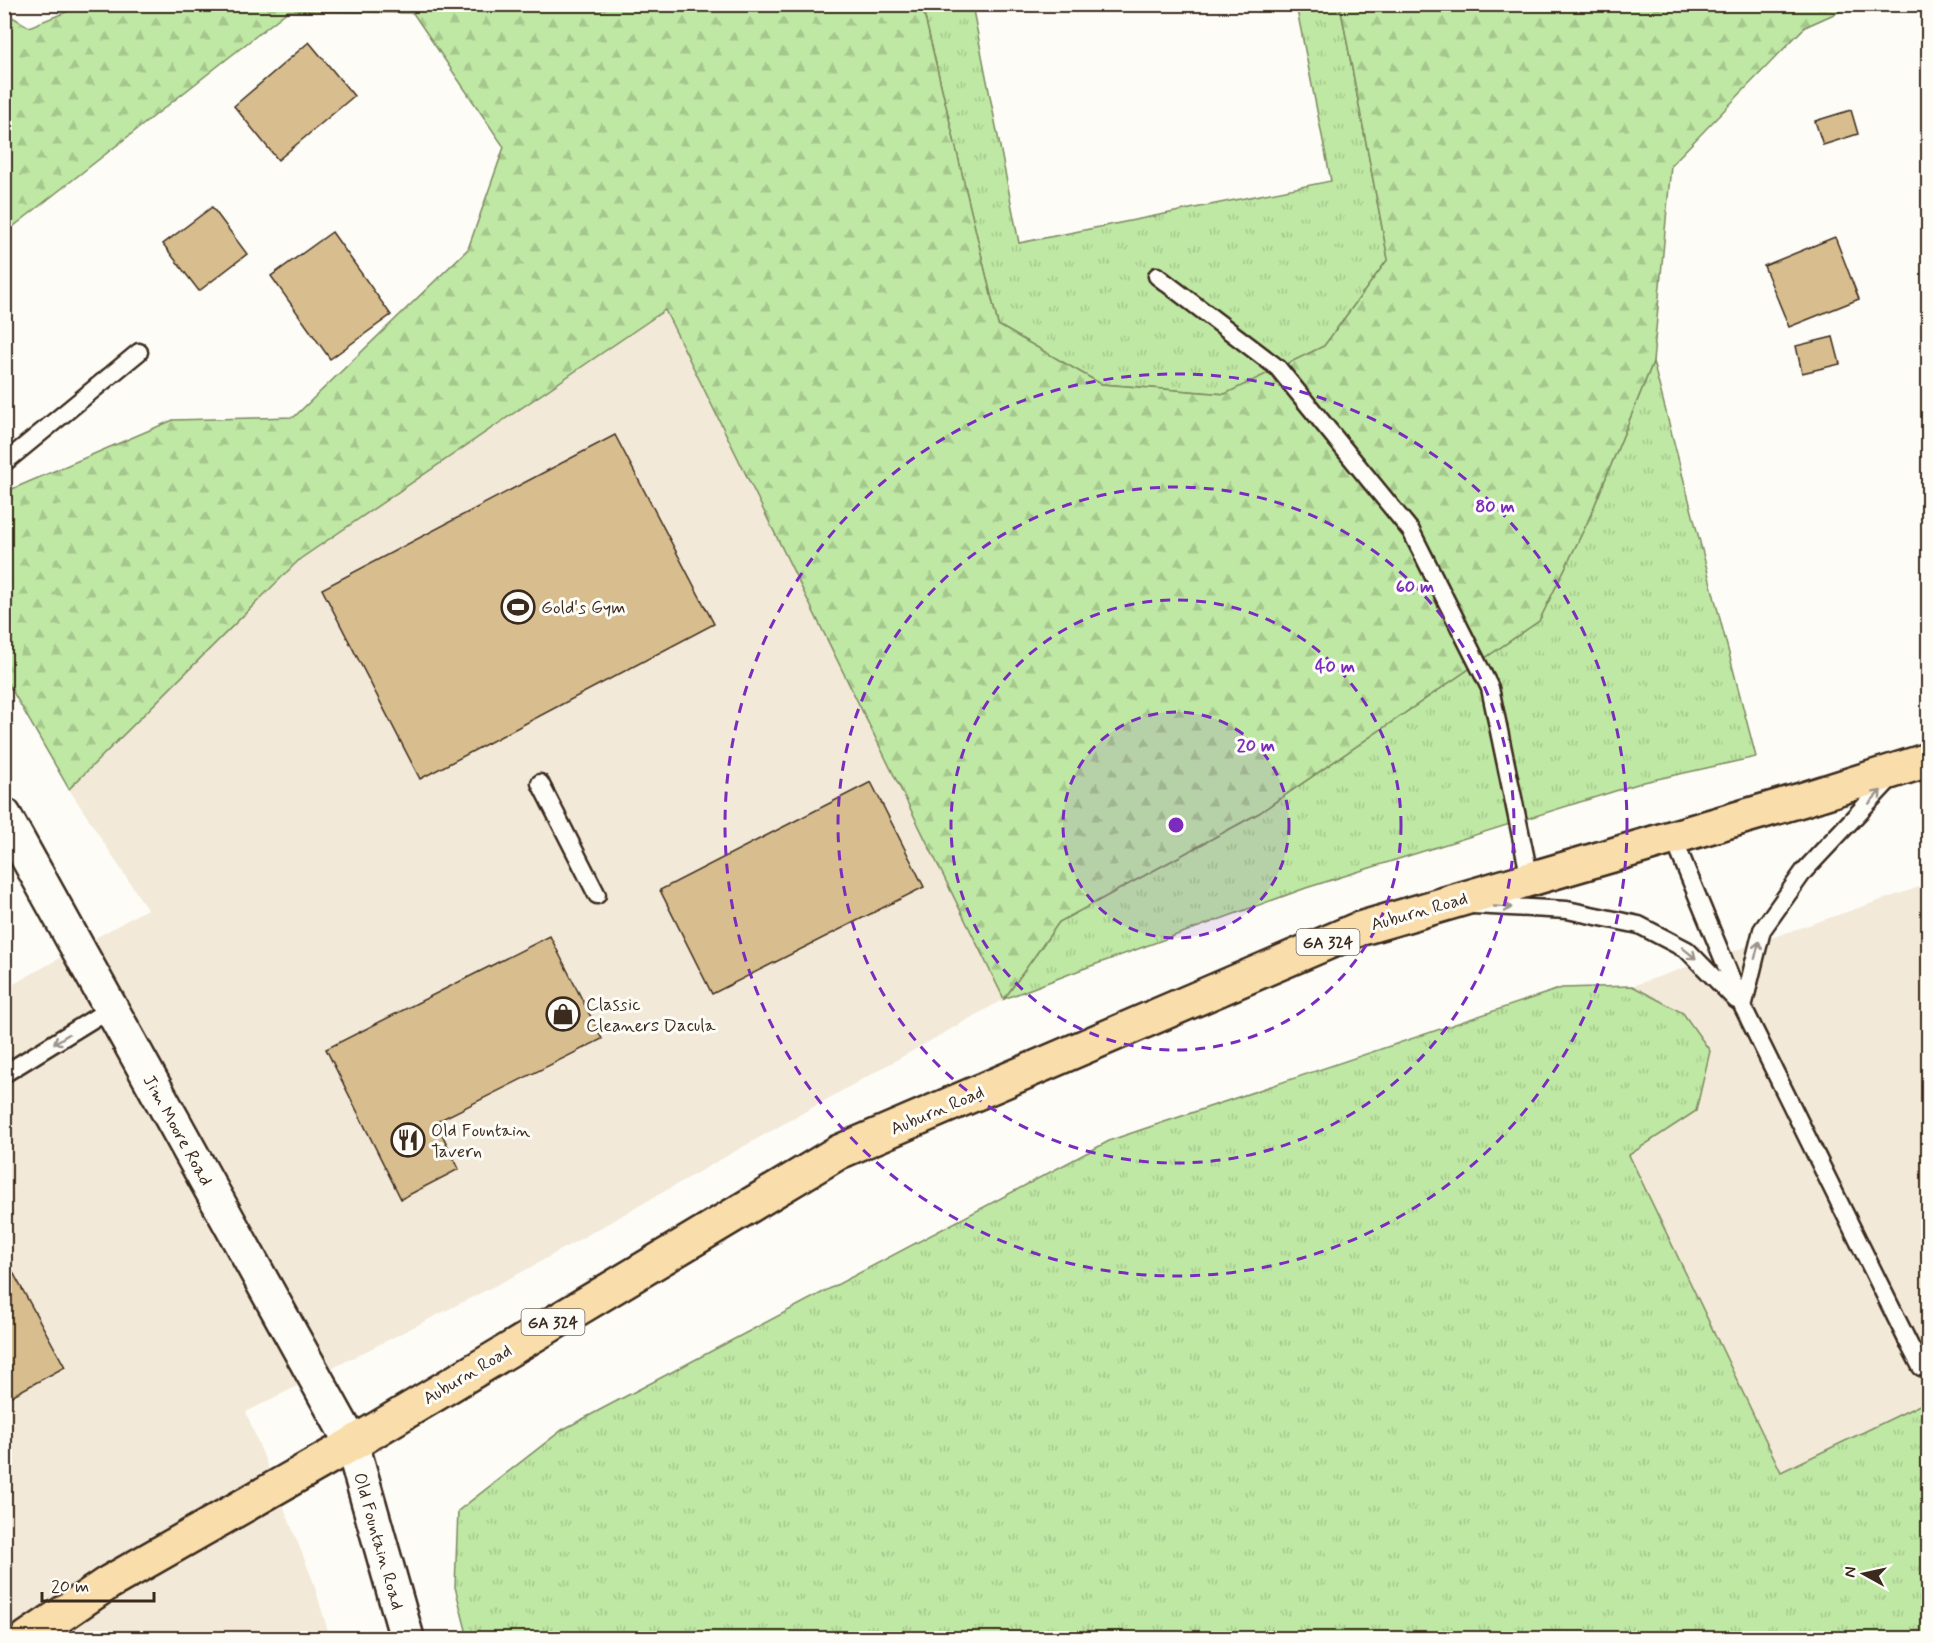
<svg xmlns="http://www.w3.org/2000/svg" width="1933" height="1643" font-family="Mynerve,sans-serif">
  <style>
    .built { fill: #f2e9d8 }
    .grass { fill: url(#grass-tufts); stroke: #7d8961; stroke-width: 1.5 }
    .forest { fill: url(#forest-firs); stroke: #7d8961; stroke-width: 1.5 }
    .building { fill: #d8be8e; stroke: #3b2a1e; stroke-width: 1.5 }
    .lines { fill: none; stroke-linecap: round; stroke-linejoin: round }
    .service-casing { stroke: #3b2a1e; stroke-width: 21 }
    .tertiary-casing { stroke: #3b2a1e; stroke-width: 38 }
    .primary-casing { stroke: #3b2a1e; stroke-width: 38 }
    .service { stroke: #fdfcf7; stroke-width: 16 }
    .tertiary { stroke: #fdfcf7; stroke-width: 33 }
    .primary { stroke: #f9ddab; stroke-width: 33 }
    .oneway { stroke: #9c938a }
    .ring { fill: none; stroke: #7b2cbf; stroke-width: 3; stroke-dasharray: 10 8 }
    .labels { text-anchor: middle; stroke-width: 6; stroke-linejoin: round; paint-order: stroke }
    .shield { fill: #fdfcf7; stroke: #75695f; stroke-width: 1.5 }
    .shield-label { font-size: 16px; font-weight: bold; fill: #3b2a1e }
    .poi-label { font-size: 18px; fill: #3b2a1e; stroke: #fdfcf7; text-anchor: start }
    .street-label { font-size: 18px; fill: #3b2a1e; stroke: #fdfcf7 }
    .centre { fill: #7b2cbf; stroke: #fdfcf7; stroke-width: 3 }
    .ring-label { font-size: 18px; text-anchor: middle; font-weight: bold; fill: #7b2cbf; stroke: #fdfcf7; stroke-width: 6; stroke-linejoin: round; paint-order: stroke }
  </style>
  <defs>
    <pattern id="grass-tufts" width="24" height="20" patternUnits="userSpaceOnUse" patternTransform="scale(1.5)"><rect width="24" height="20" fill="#bfe8a4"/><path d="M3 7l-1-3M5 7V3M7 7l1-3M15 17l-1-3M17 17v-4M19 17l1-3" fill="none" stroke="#a5c78d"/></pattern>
    <pattern id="forest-firs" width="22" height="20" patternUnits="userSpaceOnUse" patternTransform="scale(1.5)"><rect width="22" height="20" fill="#bfe8a4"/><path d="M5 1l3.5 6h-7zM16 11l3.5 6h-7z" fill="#a5c78d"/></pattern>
  </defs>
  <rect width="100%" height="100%" fill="#fdfcf7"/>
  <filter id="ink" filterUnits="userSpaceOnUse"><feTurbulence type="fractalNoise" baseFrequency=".0167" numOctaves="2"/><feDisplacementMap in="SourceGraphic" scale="12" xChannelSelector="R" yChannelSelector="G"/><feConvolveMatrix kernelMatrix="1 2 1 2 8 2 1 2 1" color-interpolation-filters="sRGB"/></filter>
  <g filter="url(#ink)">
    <!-- built -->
    <g class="built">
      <path d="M665,310l339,689 -482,273 -276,140 67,169 17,57h-325v-649l142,-80 -78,-120 231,-230z"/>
      <path d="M1928,884v517l-147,71 -152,-317 54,-142 -51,-27z"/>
    </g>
    <!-- grass -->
    <g class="grass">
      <path d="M922,5h50l47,238 312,-62 -35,-176h44l48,254 -64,87 -98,48 -125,-10 -103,-59z"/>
      <path d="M1653,362l103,395 -112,25 -338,106 -226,82 -76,29 55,-77 200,-109 280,-192 50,-102z"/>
      <path d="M1632,986l51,27 27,38 -14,60 -67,44 152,317 147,-71v237h-1460l-13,-51 3,-76 104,-81 549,-290 451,-152z"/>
    </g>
    <!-- forest -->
    <path class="forest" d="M86,4l836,1 76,320 103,59 124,10 99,-48 64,-87 -48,-254h514l-49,22 -134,138 -18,197 -64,157 -50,102 -280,192 -200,109 -55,77 -339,-689 -365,249 -231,230 -64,-111v-186l168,-72 121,-3 174,-168 36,-102 -91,-134 -125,-2 -283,222 -1,-221 25,15z"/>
    <!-- building -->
    <g class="building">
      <path d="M309,42l45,54 -76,64 -44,-54z"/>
      <path d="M1851,110l7,24 -35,11 -8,-24z"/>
      <path d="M212,207l35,47 -48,37 -36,-47z"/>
      <path d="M332,232l59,83 -61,44 -59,-83z"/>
      <path d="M1835,237l24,62 -70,28 -25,-61z"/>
      <path d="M1833,337l7,27 -38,9 -6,-27z"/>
      <path d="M615,435l99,189 -294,155 -98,-190z"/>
      <path d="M871,782l53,105 -212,107 -52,-104z"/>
      <path d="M550,936l52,103 -166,83 23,47 -58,30 -75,-150z"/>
      <path d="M4,1256l61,111 -61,33z"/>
    </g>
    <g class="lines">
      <!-- service casing -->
      <g class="service-casing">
        <g id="service">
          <path d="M1157,276l121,92 133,163 79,157 40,191"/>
          <path d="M4,463l135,-111"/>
          <path d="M540,783l57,112"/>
          <path d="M1673,837l70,170 167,339 11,21 7,-4"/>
          <path d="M1473,905l94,5 72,15 48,25 49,50"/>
          <path d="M1743,1007l19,-77 42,-59 89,-95"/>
          <path d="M4,1074l107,-66"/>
        </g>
      </g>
      <!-- tertiary casing -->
      <g class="tertiary-casing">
        <path id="tertiary" d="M4,815l348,629 55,194"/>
      </g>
      <!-- primary casing -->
      <g class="primary-casing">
        <path id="primary" d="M27,1638l81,-55 244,-139 487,-292 520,-223 442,-129 127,-40"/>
      </g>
      <!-- service -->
      <use href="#service" class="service"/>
      <!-- tertiary -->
      <use href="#tertiary" class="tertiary"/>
      <!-- primary -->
      <use href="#primary" class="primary"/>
    </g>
    <!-- one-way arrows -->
    <defs><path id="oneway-shaft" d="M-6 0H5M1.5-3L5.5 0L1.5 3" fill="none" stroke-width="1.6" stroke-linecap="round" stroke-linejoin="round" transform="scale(1.5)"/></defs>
    <g class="oneway">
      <use href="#oneway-shaft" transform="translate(1875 797) rotate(-48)"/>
      <use href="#oneway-shaft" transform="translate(1503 907) rotate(3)"/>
      <use href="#oneway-shaft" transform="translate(1757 950) rotate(-76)"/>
      <use href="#oneway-shaft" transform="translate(1689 953) rotate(39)"/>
      <use href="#oneway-shaft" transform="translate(61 1039) rotate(148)"/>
    </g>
  </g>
  <!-- distance rings -->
  <circle cx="1176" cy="825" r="113" fill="#7b2cbf" fill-opacity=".12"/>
  <g class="ring">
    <circle cx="1176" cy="825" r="113"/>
    <circle cx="1176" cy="825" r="225"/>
    <circle cx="1176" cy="825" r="338"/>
    <circle cx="1176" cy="825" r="451"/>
  </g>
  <!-- icons -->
  <defs>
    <g id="stadium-ring" transform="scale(1.725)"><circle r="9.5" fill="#fdfcf7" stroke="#3b2a1e" stroke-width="1.5"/><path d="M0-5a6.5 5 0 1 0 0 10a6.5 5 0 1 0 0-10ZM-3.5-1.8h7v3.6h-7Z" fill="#3b2a1e"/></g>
    <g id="shop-ring" transform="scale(1.725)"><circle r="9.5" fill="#fdfcf7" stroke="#3b2a1e" stroke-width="1.5"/><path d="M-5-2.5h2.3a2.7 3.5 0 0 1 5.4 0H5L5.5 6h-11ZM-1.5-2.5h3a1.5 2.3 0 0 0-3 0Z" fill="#3b2a1e"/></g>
    <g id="restaurant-ring" transform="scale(1.725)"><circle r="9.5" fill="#fdfcf7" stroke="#3b2a1e" stroke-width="1.5"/><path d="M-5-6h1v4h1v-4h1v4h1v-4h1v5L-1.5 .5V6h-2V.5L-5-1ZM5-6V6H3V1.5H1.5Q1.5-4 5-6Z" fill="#3b2a1e"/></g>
  </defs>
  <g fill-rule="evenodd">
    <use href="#stadium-ring" x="518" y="607"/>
    <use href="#shop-ring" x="563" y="1014"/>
    <use href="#restaurant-ring" x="408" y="1140"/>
  </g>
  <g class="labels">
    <!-- shield labels -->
    <g class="shield">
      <rect x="1296.5" y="929" width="63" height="26" rx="4.5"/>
      <rect x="521.5" y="1309" width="63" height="26" rx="4.5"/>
    </g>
    <g class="shield-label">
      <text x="1328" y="948">GA 324</text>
      <text x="553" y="1328">GA 324</text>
    </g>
    <!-- poi labels -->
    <g class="poi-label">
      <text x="541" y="613">Gold's Gym</text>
      <text x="586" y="1010">Classic<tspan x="586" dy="21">Cleaners Dacula</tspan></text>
      <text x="431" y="1136">Old Fountain<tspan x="431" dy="21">Tavern</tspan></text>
    </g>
    <!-- street labels -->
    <g class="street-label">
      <text transform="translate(1419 911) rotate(-16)" y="6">Auburn Road</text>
      <text transform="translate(937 1110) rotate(-23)" y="6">Auburn Road</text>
      <text transform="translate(178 1130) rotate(61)" y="6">Jim Moore Road</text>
      <text transform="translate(467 1374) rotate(-31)" y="6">Auburn Road</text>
      <text transform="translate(379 1541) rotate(74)" y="6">Old Fountain Road</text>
    </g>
  </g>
  <circle cx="1176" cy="825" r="9" class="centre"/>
  <g class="ring-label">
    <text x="1495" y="512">80 m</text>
    <text x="1415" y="592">60 m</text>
    <text x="1335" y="672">40 m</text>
    <text x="1256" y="751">20 m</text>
  </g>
  <!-- margin -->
  <rect width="1933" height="1643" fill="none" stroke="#fdfcf7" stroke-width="24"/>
  <rect x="12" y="12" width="1909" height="1619" fill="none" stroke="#3b2a1e" stroke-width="2" filter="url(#ink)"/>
  <!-- north arrow -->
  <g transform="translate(1864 1574) rotate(278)" stroke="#fdfcf7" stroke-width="4.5" paint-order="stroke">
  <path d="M0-4.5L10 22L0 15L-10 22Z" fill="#3b2a1e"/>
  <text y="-9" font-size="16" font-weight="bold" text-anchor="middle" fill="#3b2a1e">N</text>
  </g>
  <!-- scale -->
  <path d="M42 1592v9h112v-9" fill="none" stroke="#3b2a1e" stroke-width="3"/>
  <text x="51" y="1592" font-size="18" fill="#3b2a1e" stroke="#fdfcf7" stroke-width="4.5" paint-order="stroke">20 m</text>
</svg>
